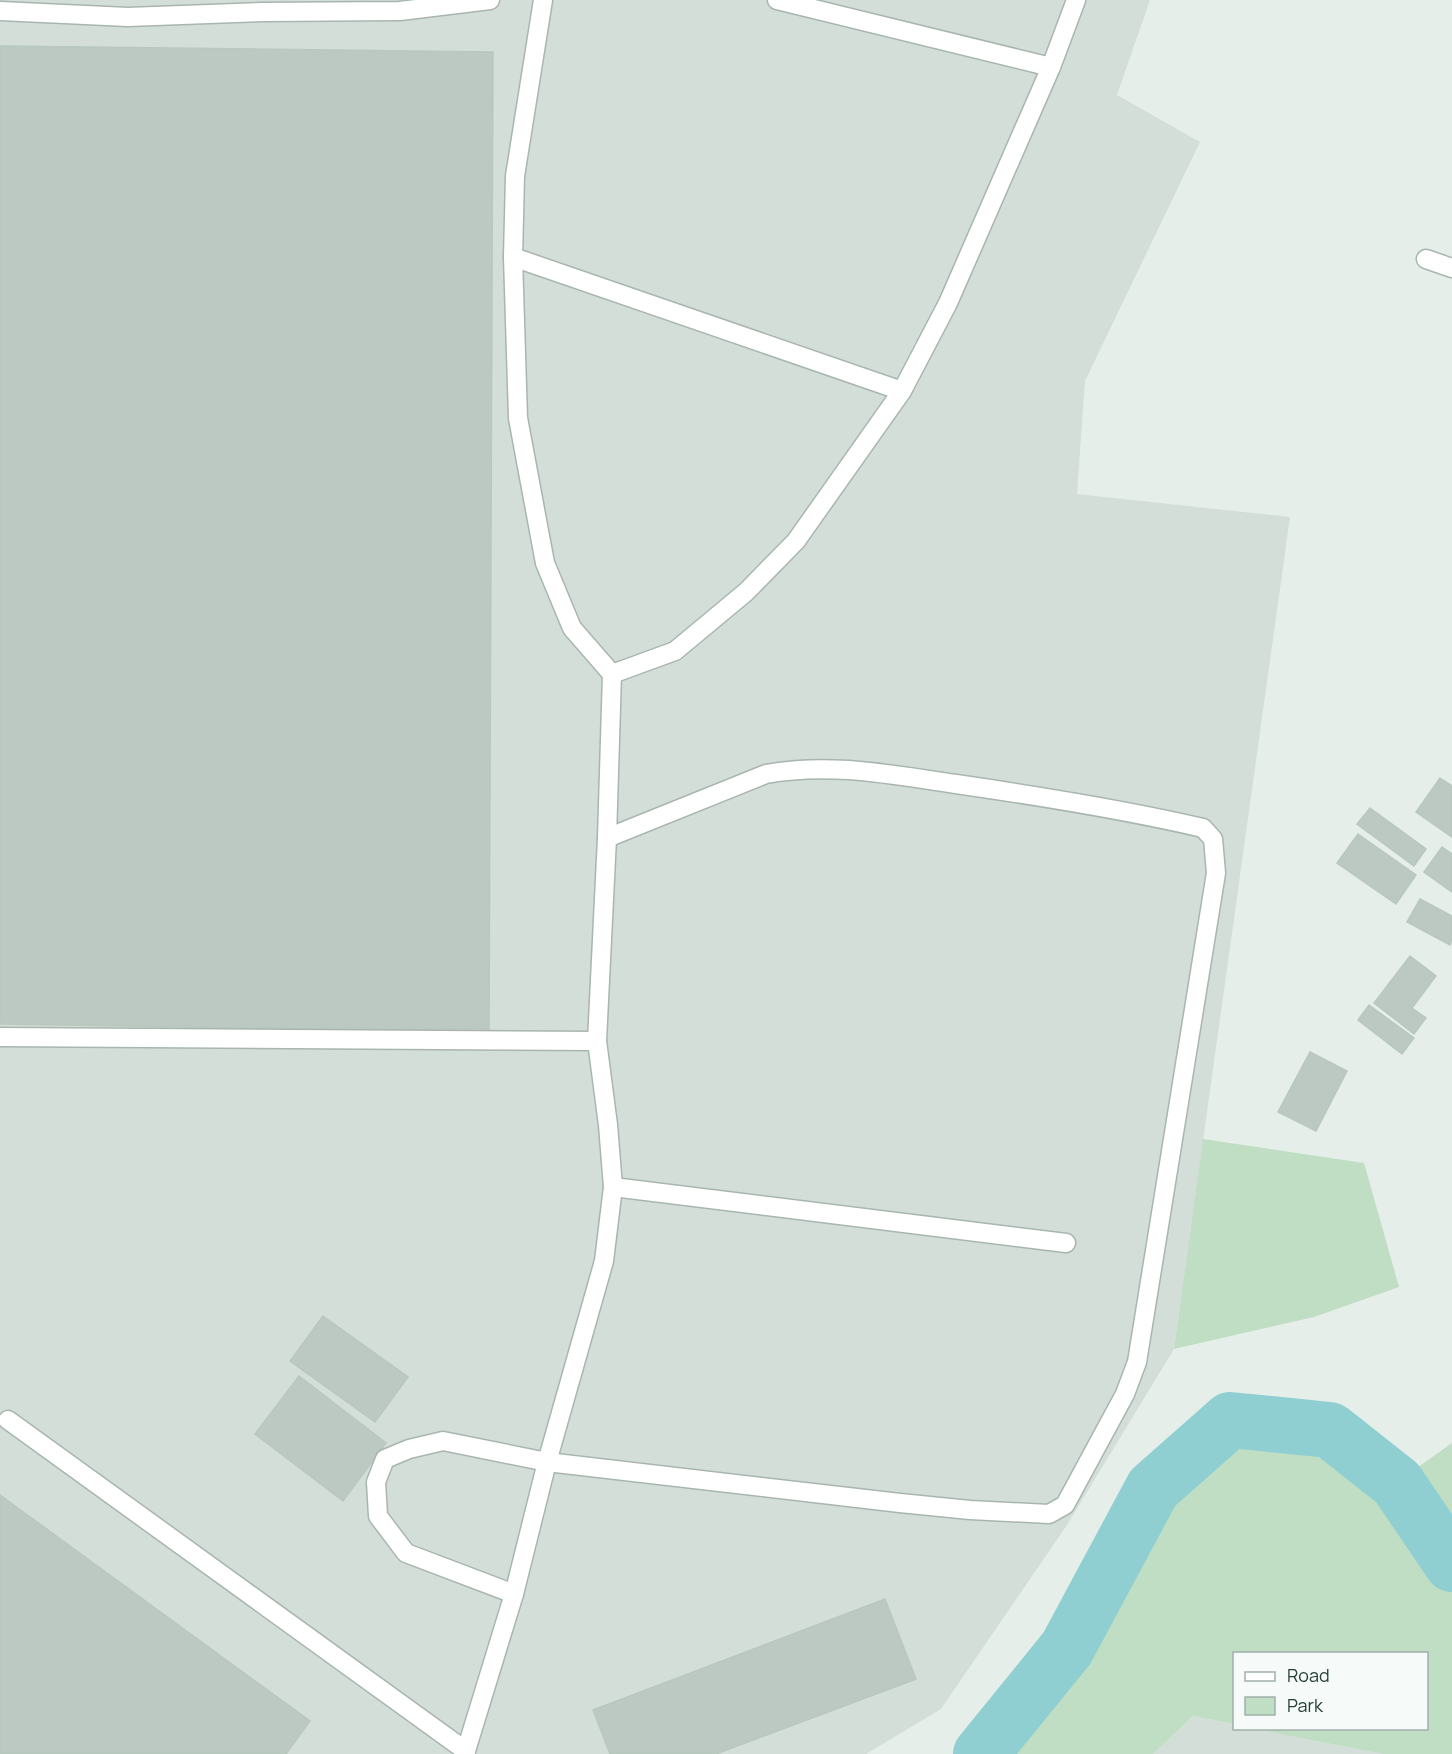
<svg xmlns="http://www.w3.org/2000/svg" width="1452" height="1754" font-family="Manrope,sans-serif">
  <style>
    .built { fill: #d4ded8 }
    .green { fill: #bfdec4 }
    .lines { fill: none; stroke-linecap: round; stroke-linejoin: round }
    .river { stroke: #8fcfd1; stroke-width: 56 }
    .building { fill: #bbc9c2; stroke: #b8c8bf; stroke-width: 1.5 }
    .minor-casing { stroke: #a8b6af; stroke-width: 21 }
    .minor { stroke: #fff; stroke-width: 18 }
  </style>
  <rect width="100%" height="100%" fill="#e6eee9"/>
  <!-- built -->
  <g class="built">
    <path d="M0,0h1150l-33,95 83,47 -115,239 -8,113 213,23 -116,832 -107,176 -126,184 -75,45h-866z"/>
    <path d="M1193,1716l41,8v4l21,1 128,25h-230z"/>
  </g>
  <!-- green -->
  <g class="green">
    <path d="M1203,1139l161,24 35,124 -85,30 -140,32z"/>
    <path d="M1230,1420l100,10 67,52 55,-39v311h-69l-128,-25 171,-1v-74h-192v70l-41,-8 -40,38h-172l86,-106 86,-160z"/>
  </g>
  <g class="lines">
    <!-- river -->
    <path class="river" d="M981,1754l86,-106 86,-160 77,-68 100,10 67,53 55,81"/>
  </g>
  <!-- building -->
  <g class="building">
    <path d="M0,46l493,6 -4,980 -489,-8z"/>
    <path d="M1440,778l12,8v51l-36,-25z"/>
    <path d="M1370,808l56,41 -12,17 -57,-42z"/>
    <path d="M1358,834l58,41 -20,29 -59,-41z"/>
    <path d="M1442,847l10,7v38l-28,-20z"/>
    <path d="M1420,899l32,17v24l-2,5 -43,-23z"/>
    <path d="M1410,956l26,20 -24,32 14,10 -12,16 -40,-31z"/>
    <path d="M1369,1005l45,33 -12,16 -44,-34z"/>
    <path d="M1310,1052l37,19 -31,60 -38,-19z"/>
    <path d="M323,1316l85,61 -33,45 -85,-61z"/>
    <path d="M299,1376l87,67 -43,58 -88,-67z"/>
    <path d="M0,1495l310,226 -24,33h-286z"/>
    <path d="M885,1599l31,80 -200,75h-106l-17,-44z"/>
  </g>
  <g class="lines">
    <!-- minor casing -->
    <g class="minor-casing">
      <g id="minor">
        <path d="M543,0l-28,176 -2,81 5,161 27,145 27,65 40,46"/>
        <path d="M777,0l274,67"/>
        <path d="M0,11l128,6 135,-5 137,-1 90,-11"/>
        <path d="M513,257l389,134"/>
        <path d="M1426,259l26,9"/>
        <path d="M0,1037l597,4"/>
        <path d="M613,1187l453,56"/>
        <path d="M8,1420l458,331"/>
        <path d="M514,1594l-108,-41 -28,-37 -2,-34 9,-23 24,-10 34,-8 104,21 353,41 70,7 79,4 16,-9 60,-111 12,-32 79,-489 -3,-34 -10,-11c-81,-19 -164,-32 -247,-44 -63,-9 -126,-22 -190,-10l-159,64"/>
        <path d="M465,1754l49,-160 33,-132 57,-201 9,-74 -5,-62 -11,-84 10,-203 5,-164 63,-23 71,-59 50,-51 106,-150 46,-88 103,-236 25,-67"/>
      </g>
    </g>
    <!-- minor -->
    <use href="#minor" class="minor"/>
  </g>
  <!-- legend -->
  <rect x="1233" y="1652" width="195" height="78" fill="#f6faf8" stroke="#a2b0aa" stroke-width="1.5"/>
  <rect x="1245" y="1672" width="30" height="9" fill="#ffffff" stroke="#a2b0aa" stroke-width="1.5"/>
  <text x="1287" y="1682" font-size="18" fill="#254035">Road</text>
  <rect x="1245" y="1697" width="30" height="18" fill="#bfdec4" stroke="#a2b0aa" stroke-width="1.5"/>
  <text x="1287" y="1712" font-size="18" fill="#254035">Park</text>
</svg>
